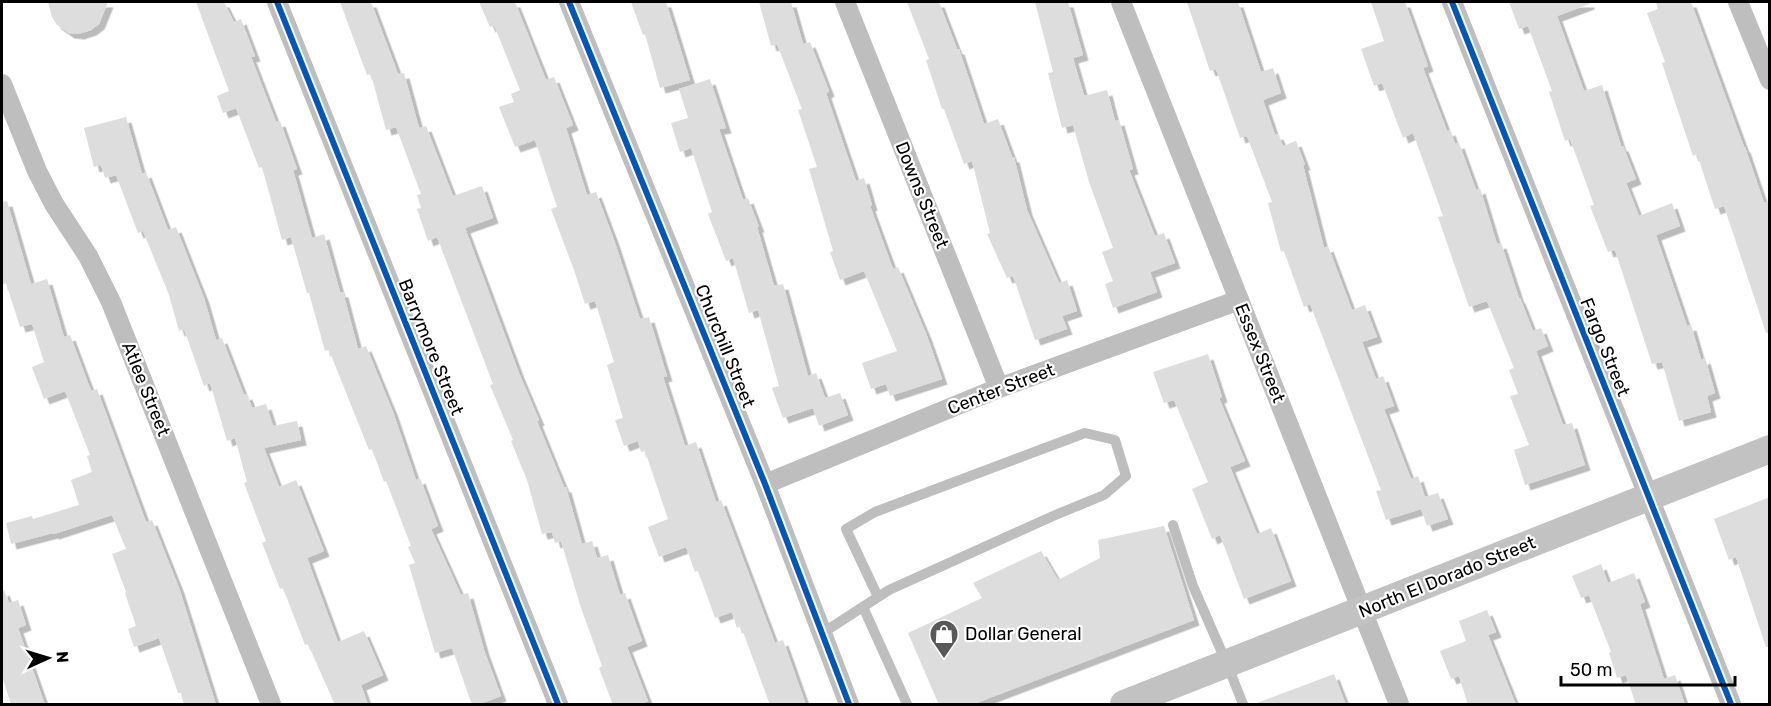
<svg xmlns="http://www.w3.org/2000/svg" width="1771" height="706" font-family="Rubik,sans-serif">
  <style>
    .building { fill: #ddd; filter: url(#shadow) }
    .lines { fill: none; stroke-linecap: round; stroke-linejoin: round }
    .lane { stroke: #bebebe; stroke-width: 10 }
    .street { stroke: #bebebe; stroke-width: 20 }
    .secondary { stroke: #c2c2c2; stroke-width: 28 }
    .cycleway-casing { stroke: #fff; stroke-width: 10 }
    .cycleway { stroke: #0057b8; stroke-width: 6 }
    .labels { text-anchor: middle; stroke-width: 4.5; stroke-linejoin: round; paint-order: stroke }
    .street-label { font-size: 18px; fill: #000; stroke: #fff }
    .poi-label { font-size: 18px; fill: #000; stroke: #fff; text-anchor: start }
  </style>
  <defs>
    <filter id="shadow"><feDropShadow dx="5.5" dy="5.5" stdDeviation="0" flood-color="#0004"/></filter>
  </defs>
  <rect width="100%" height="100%" fill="#fff"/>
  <!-- building -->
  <g class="building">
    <path d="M48,2h60l-9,22 -8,6 -12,4 -10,-1 -13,-9 -4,-7z"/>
    <path d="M196,2h28l10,20 7,-3 14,37 -4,1 25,65 4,-1 17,48 -4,1 19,68 12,-4 16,58h3l15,57 8,-3 27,66 23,68 4,-2 18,48 -7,3 30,66 7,-2 16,57 17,46 -24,9h-5l-20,-57 -17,5 -26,-88 6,-2 -7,-16 3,-1 -25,-65 -2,1 -12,-33 -3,1 -40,-100 -4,1 -16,-58h-2l-16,-56 -9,3 -20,-73 -3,1 -23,-60 -13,5 -6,-17 12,-5z"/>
    <path d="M340,2h31l27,72 6,-1 15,55 7,-2 27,70 29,-10 11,32 -28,10 54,145 20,47 -2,1 27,66h2l16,57 10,-3 5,17 11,-3 12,40 5,-2 17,48 -15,6 21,54 -10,4h-25l-14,-37 3,-2 -22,-61 -19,-64 -6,2 -3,-11 -10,2 -15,-54 -16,-39 2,-1 -23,-55 3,-1 -56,-147 -9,4 -11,-32 4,-1 -4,-13 4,-1 -25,-67 -10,3 -15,-56 -4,1z"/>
    <path d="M479,2h36l31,78 8,-3 19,48 -7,3 21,67 9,-3 18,48 26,79 9,-2 18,59 -4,1 22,69 11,-4 20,60 5,-2 54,143 8,-3 23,65h-36l-29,-79 -4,2 -5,-16 -17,6 -17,-47 -3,1 -9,-25 -27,10 -11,-30 20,-8 -23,-68 -4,1 -3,-11 -14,5 -9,-26 8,-2 -16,-53 7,-3 -19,-61 -10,3 -11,-34 -23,-61 6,-2 -22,-67 -20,7 -16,-40 15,-5 -3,-8 9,-4 -26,-65 -4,2z"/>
    <path d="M631,2h35l24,78 -30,8 -15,-54 -2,1z"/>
    <path d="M759,2h32l12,42 7,-2 19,49 -3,2 30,88 8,-3 8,27 -2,1 23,63 5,-2 29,69 15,43 -52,17 -4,-12 -15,5 -9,-26 35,-12 -33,-80 -24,9 -10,-28 3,-1 -24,-82 8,-2 -19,-57 4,-1 -25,-65 -6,2z"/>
    <path d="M907,2h32l18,47h2l25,75 14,-5 14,38h2l13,53 32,73 8,-3 10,31 -15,5 5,13 -32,11 -22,-64 -6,2 -20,-44 3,-1 -18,-72 -8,3 -20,-55h-2l-16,-49 3,-1z"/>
    <path d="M1035,2h33l15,53 -10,3 11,38 23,-6 8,31 4,-1 14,49 -4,1 26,66 9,-3 11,30 -25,9 7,20 -44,16 -8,-24 8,-3 -11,-29 11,-4 -24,-66 -16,-57 -11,3 -14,-55 5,-1z"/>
    <path d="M1187,2h51l23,70 12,-4 8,25 -18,7 12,35 3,-1 5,12 13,-5 9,24h-2l21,83 4,-2 24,64 13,-5 12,32 -15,5 14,37 7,-3 11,30 -10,3 27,70 7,-3 7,21 13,-4 10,26 -21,7 -6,-17 -35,11 -10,-29 5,-1 -71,-186 -6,3 -20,-56 -3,1 -13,-49 4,-1 -25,-66 -7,2 -24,-69 -6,2z"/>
    <path d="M1371,2h34l23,64 -5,2 24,63 3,-1 5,14 4,-1 17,47 4,-2 17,56 4,-1 18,55h1l13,33 8,-3 7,18 -12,5 27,74 9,-2 13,42 -60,20 -11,-35 15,-5 -19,-49 8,-2 -9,-24 5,-2 -27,-67 -18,6 -31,-90 5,-1 -30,-83 -10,5 -21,-55 -8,3 -13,-37 23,-8z"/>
    <path d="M1509,2h80v2l-32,12 27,75 18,-6 19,61h2l13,33 -10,4 13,33 33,-13 8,23 -24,9 31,91 4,-1 10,35 4,-2 10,35 -8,3 4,16 -32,9 -17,-59 -10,2 -37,-114 -7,2 -18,-46 4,-1 -24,-66 -5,2 -16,-49 3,-1 -24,-65 -9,3z"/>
    <path d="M1656,2h35l53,145h1l19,56 6,-2v132h-4l-42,-127 -9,3 -18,-55 -4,2 -31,-93 3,-1 -18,-49 11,-4z"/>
    <path d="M710,79l16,49 -7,1 24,71 5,-2 11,29h-2l17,59 9,-2 25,92 8,-3 9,25 15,-5 8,22 -29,11 -6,-18 -30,10 -11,-30 7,-2 -21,-76 -9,3 -16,-55 -7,3 -18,-47 4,-2 -21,-64 -11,4 -9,-29 17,-5 -9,-29z"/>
    <path d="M126,117l16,57 4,-2 22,58 8,-3 28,71 12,42 6,-2 22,57 3,-1 5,14 14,-4 7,22 24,-5 4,19 -37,8 15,39 17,-7 28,71 -17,7 31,84 26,-11 19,44 -22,10 7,20h-33l-27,-61 -3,1 -22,-57 -3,1 -18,-46 4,-2 -22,-58 3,-1 -12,-44 -8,3 -17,-58 -6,3 -20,-57 -5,2 -10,-36 -26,-64 -5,2 -22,-58 -11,3 -4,-13 -7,2 -10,-39z"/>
    <path d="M7,201l24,83 16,-5 17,58 6,-2 21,56 6,-2 49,133 6,-2 27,68 37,117h-32l-3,-12h-3l-19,-55 -25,9 -6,-18 8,-3 -11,-33 1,-1 -14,-38 14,-5 -14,-34 -58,19 -1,-1 -42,11 -5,-21 26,-7 1,3 46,-14 -8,-25 21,-8 -5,-16 3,-1 -25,-64 -21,8 -12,-32 12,-5 -12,-38 -12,3 -14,-44 -4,2v-83z"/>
    <path d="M1208,354l14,43 -3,1 26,63 -15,6 27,67 14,-6 20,53 -47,18 -24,-64 -8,4 -20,-50 16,-7 -34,-82 -10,3 -11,-31z"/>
    <path d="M1770,497v150h-4l-30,-90 -7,3 -15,-41z"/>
    <path d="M1164,526l30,94 -223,85h-32l-31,-72 74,-35 -9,-15 68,-32 17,29 42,-22 -2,-18z"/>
    <path d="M1601,564l7,19 26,-10 11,29 -5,2 24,75 11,-4 10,30h-49l-10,-30 -9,3 -8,-25 2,-1 -22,-57 -8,3 -9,-22z"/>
    <path d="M4,590l5,13 9,-3 8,25 -8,3 27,77h-34l-9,-29v-85z"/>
    <path d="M1487,610l9,22 -8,3 28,70h-48l-9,-29 -8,3 -11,-28 26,-10 -7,-20z"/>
    <path d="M1334,674l12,31h-88l-1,-2z"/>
  </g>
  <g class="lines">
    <!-- lane -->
    <g class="lane">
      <path d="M1173,525l20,61 34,78 16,40"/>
      <path d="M863,607l44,97"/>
      <path d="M821,634l68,-44 164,-74 51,-21 22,-19 -11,-36 -30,-7 -210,79 -29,17 32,68"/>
    </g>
    <!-- street -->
    <g class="street">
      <path d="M277,2l281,702"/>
      <path d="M569,2l196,482 84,220"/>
      <path d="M845,2l154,386"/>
      <path d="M1121,2l278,702"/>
      <path d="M1452,2l279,702"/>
      <path d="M1738,2l32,78"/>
      <path d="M2,84l35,87 17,33 34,52 23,46 160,402"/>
      <path d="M765,484l234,-96 240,-88"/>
    </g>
    <!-- secondary -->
    <path class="secondary" d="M1124,704l646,-255"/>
    <!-- cycleway casing -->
    <g class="cycleway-casing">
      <g id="cycleway">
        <path d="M277,2l281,702"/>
        <path d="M569,2l196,482 84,220"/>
        <path d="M1452,2l279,702"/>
      </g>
    </g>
    <!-- cycleway -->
    <use href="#cycleway" class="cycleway"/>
  </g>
  <!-- icons -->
  <defs>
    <g id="shop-pin" transform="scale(1.5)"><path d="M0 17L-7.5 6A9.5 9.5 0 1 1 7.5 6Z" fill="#595959" stroke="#fff"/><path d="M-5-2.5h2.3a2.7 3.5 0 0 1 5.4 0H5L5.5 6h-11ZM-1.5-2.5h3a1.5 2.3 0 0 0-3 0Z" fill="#fff"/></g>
  </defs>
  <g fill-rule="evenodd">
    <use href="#shop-pin" x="944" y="634"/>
  </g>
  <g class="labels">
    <!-- street labels -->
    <g class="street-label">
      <text transform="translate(922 195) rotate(68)" y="6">Downs Street</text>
      <text transform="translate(725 346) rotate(68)" y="6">Churchill Street</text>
      <text transform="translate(431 347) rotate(68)" y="6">Barrymore Street</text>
      <text transform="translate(1605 347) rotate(68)" y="6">Fargo Street</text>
      <text transform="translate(1260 353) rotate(68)" y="6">Essex Street</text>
      <text transform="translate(146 389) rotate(68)" y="6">Atlee Street</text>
      <text transform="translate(1001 389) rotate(-21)" y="6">Center Street</text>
      <text transform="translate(1447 577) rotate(-22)" y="6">North El Dorado Street</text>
    </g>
    <!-- poi labels -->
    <g class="poi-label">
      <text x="965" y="640">Dollar General</text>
    </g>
  </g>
  <!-- border -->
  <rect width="1771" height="706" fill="none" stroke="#000000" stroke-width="6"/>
  <!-- north arrow -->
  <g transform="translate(48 658) rotate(86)" stroke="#ffffff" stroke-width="4.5" paint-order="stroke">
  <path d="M0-4.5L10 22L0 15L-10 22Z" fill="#000000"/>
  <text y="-9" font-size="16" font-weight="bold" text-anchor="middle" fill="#000000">N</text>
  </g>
  <!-- scale -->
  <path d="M1561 676v9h174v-9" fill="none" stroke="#000000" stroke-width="3"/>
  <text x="1570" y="676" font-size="18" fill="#000000" stroke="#ffffff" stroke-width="4.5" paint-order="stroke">50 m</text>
</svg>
